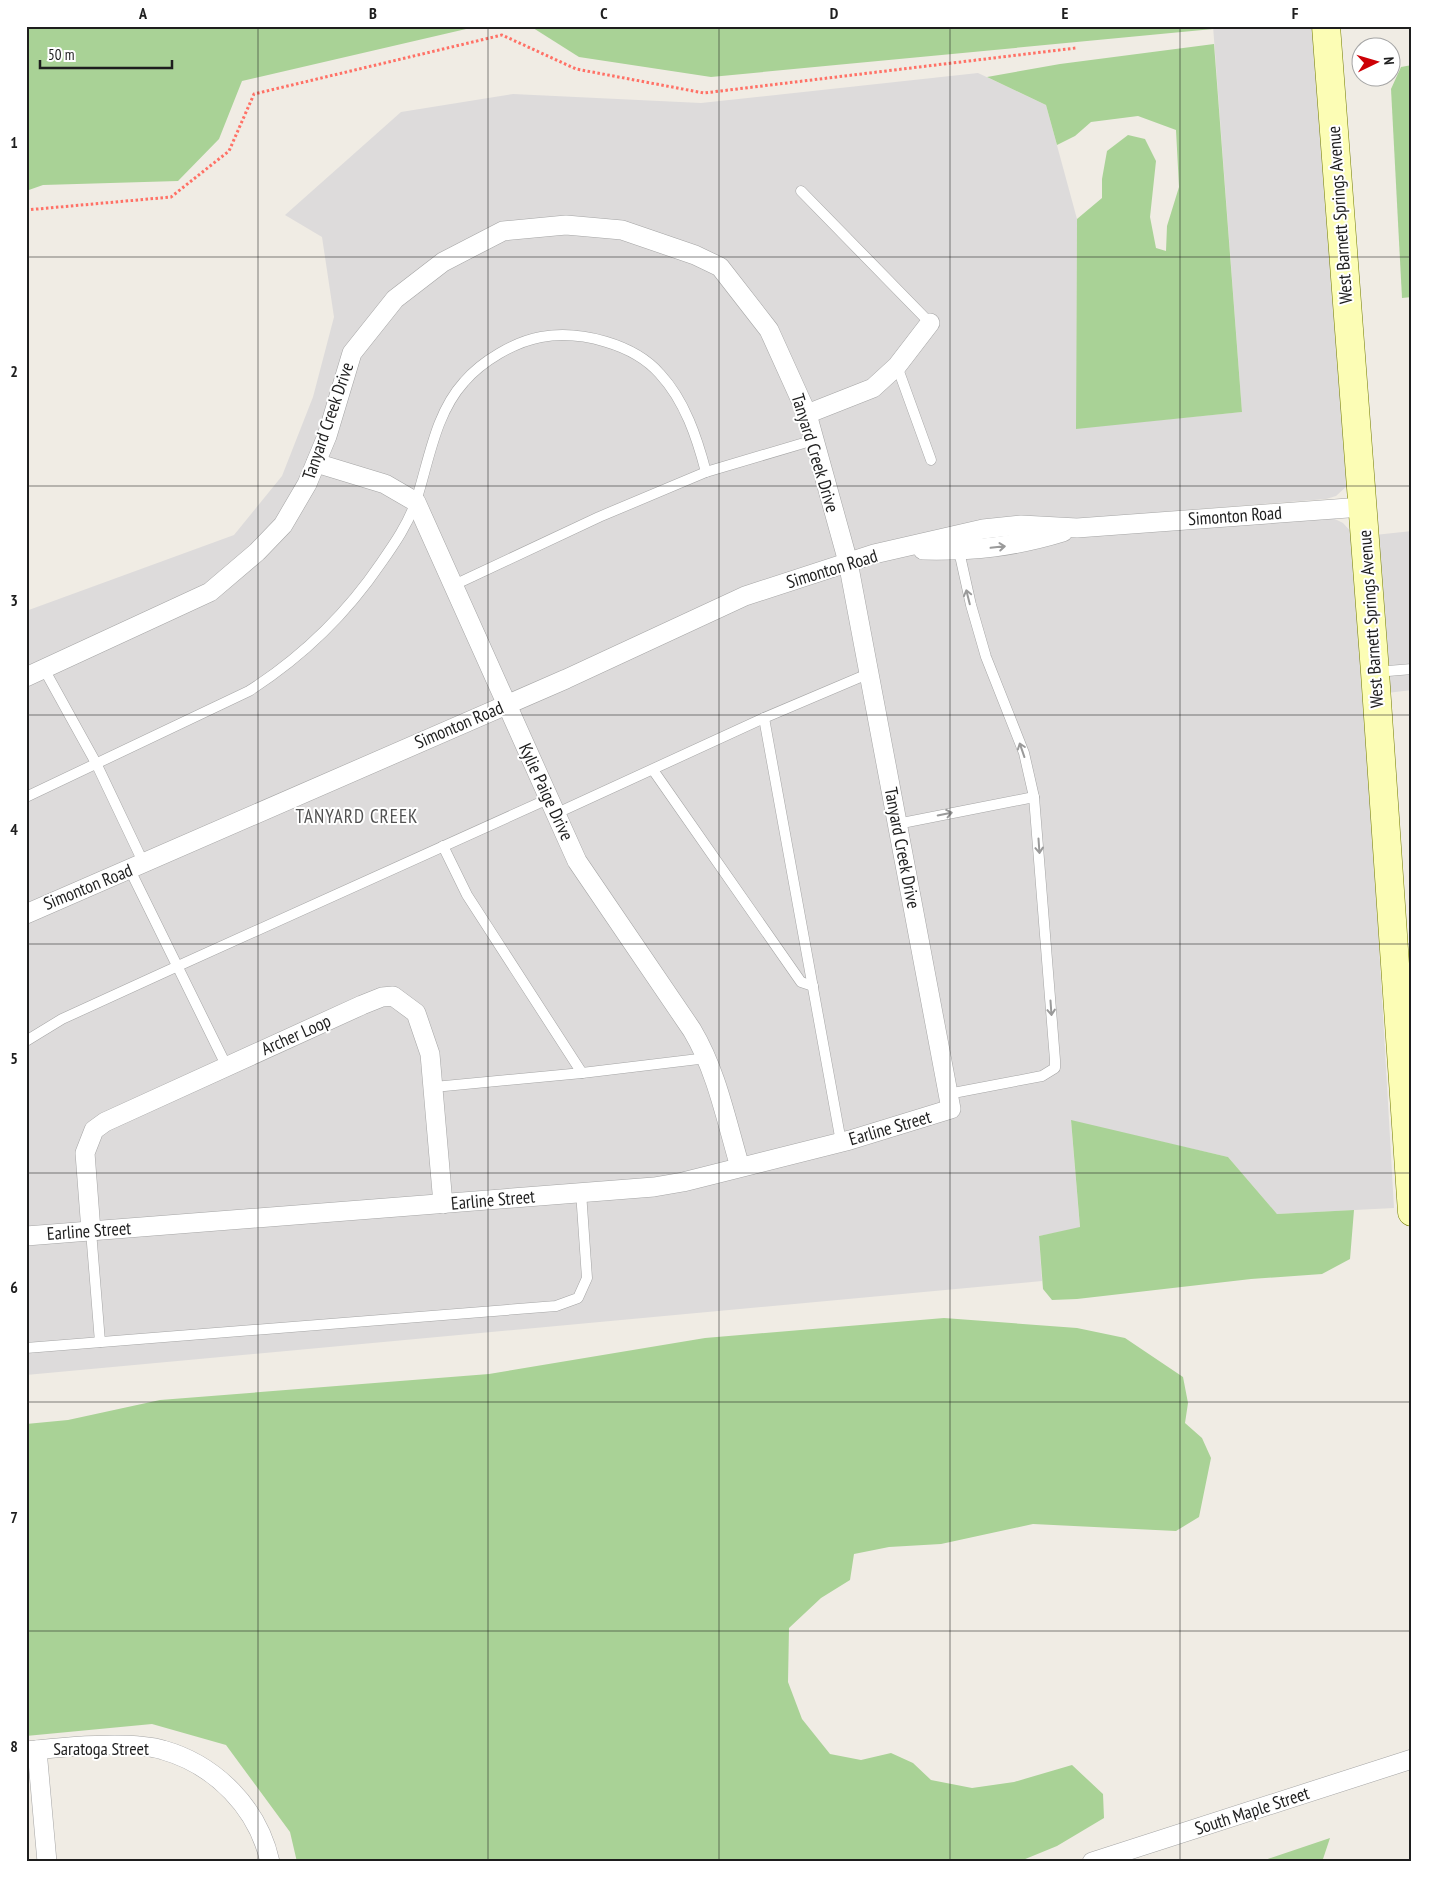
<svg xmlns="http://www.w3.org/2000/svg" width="1438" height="1888" font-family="'PT Sans Narrow',sans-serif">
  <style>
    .residential { fill: #dddbdb }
    .forest { fill: #a9d296 }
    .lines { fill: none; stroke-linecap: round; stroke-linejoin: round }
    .lane-casing { stroke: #a5a5a5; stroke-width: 11 }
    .street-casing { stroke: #a5a5a5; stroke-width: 20 }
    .secondary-casing { stroke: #717b00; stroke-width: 29 }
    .path { stroke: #ff7166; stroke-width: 3; stroke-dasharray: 2.5 2.5; stroke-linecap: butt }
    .lane { stroke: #fff; stroke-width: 10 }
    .street { stroke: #fff; stroke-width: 19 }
    .secondary { stroke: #fcfdb5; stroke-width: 28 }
    .oneway { stroke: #9a9a9a }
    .grid { fill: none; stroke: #1e1e1e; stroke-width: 1; stroke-opacity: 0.55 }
    .labels { text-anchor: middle; stroke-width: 4; stroke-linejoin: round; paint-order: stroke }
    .street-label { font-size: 18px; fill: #1e1e1e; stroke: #fff }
    .neighbourhood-label { font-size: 19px; letter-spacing: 1px; fill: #515151; stroke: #fff }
    .neatline { fill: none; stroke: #1e1e1e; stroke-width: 2 }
    .grid-label { font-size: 16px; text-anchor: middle; font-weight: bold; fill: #1e1e1e }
  </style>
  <rect width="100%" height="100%" fill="#f0ece4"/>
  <!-- residential -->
  <g class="residential">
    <path d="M1213,26h102l33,459 -12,11 -10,3 -262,21 -39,29 62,-15 246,-16 10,5 10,11 3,8 38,666 -117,6 -49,-57 -157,-36 9,107 -41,8 3,45 -1016,94v-764l208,-76 48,-59 31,-79 21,-80 -12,-80 -37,-22 116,-103 112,-18 188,9 277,-30 68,32 31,114 -1,209 166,-16z"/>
    <path d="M1412,531v159l-25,3 -12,-158z"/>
  </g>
  <!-- forest -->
  <g class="forest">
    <path d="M26,26h453l-237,55 -23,58 -41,42 -135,4 -17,6z"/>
    <path d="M530,26h683v3l-502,48 -132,-20z"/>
    <path d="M1214,44l28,368 -166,17 1,-210 25,-21v-19l5,-28 21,-16 17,4 11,22 -6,56 6,31 10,3 1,-25 12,-39 -3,-57 -38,-14 -47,6 -16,14 -18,9 -11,-40 -59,-28 73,-13z"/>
    <path d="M1412,65v232l-10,1 -11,-209 10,-22z"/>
    <path d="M1071,1120l157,37 49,57 77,-4 -4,49 -28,15 -71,5 -174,20 -25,1 -9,-11 -4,-53 41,-9z"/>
    <path d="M944,1318l133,10 48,10 58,39 5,26 -3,20 17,15 9,20 -12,59 -23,14 -143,-7 -92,20 -52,3 -35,7 -4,26 -29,18 -32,30 -1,54 14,37 28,35 31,6 30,-7 22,10 18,17 41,8 42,-6 58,-17 31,29 1,24 -47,28 -39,16h-721l-7,-30 -64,-87 -74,-21 -126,12v-312l42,-4 92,-20 329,-26 216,-36z"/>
    <path d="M1330,1838l-8,24h-63z"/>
  </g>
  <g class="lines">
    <!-- lane casing -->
    <g class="lane-casing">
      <g id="lane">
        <path d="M801,191l129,132"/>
        <path d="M897,366l34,94"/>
        <path d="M454,585l145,-68 107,-45 108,-32"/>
        <path d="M44,669l52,94 48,101"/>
        <path d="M1376,672l36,-3"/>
        <path d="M764,718l77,424"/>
        <path d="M653,770l148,212 12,4"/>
        <path d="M26,797l223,-106c53,-34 96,-75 132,-128 14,-20 27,-39 35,-62 13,-40 19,-87 48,-119 18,-21 50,-40 77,-45 39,-7 93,7 119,37 25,27 37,64 46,98"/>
        <path d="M555,814l209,-96 106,-45"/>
        <path d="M897,824l137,-27"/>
        <path d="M443,846l24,49 115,178"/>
        <path d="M130,870l97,197"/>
        <path d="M26,1041l36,-22 116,-53 370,-167"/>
        <path d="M434,1087l148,-14 125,-15"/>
        <path d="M948,1094l94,-18 13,-8v-8l-21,-263 -10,-44 -38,-96 -15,-52 -12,-54"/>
        <path d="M91,1231l9,111"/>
        <path d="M26,1348l530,-42 22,-8 9,-20 -6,-86"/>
      </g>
    </g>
    <!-- street casing -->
    <g class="street-casing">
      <g id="street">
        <path d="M807,414l66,-26 24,-22 33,-43"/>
        <path d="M316,463l69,21 31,18 161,359 115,169c25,42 34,90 48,137"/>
        <path d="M923,550c51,1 91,-3 140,-18"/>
        <path d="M26,677l184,-85 47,-40 26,-27 24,-41 20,-48 25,-83 43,-54 48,-37 60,-31 63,-6 56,5 73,25 25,12 49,63 38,84 41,148 103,547 -101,31 -167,42 -29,5 -628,49"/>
        <path d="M26,914l540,-235 179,-83 129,-42 109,-25 38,-4 56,3 285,-21"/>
        <path d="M91,1231l-6,-78 9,-23 11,-8 257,-117 20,-8 11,-1 23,17 14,41 13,150"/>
        <path d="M37,1750l10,112"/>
        <path d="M26,1751c35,-4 105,-11 137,-1 53,15 95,58 107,112"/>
        <path d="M1092,1862l320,-103"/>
      </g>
    </g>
    <!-- secondary casing -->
    <g class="secondary-casing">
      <path id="secondary" d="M1326,26l49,646 37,540"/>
    </g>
    <!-- path -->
    <path class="path" d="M26,210l145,-13 58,-46 25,-57 248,-59 74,34 128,24 372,-45"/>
    <!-- lane -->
    <use href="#lane" class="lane"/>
    <!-- street -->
    <use href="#street" class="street"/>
    <!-- secondary -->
    <use href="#secondary" class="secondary"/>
  </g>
  <!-- one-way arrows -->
  <defs><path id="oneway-shaft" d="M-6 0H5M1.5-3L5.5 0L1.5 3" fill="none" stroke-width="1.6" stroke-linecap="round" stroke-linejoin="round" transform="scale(1.25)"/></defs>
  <g class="oneway">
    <use href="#oneway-shaft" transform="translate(998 547) rotate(-6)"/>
    <use href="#oneway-shaft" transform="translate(968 597) rotate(-104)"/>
    <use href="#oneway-shaft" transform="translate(1022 750) rotate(-109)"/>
    <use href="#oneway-shaft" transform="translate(945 814) rotate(-11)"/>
    <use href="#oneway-shaft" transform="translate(1039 846) rotate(86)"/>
    <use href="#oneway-shaft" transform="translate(1051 1008) rotate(86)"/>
  </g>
  <!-- grid -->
  <path class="grid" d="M258,26v1836M488,26v1836M719,26v1836M950,26v1836M1180,26v1836M26,257h1386M26,486h1386M26,715h1386M26,944h1386M26,1173h1386M26,1402h1386M26,1631h1386"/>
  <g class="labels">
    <!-- street labels -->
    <g class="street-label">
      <text transform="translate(1340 215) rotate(-94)" y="6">West Barnett Springs Avenue</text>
      <text transform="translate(328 421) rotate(-71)" y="6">Tanyard Creek Drive</text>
      <text transform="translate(815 453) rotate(73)" y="6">Tanyard Creek Drive</text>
      <text transform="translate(1235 516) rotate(-4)" y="6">Simonton Road</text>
      <text transform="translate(832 569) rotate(-17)" y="6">Simonton Road</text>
      <text transform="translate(1371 619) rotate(-94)" y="6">West Barnett Springs Avenue</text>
      <text transform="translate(459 725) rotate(-23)" y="6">Simonton Road</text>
      <text transform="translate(546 792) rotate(65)" y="6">Kylie Paige Drive</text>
      <text transform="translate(902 848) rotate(79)" y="6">Tanyard Creek Drive</text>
      <text transform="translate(88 887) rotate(-22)" y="6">Simonton Road</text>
      <text transform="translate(296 1035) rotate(-24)" y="6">Archer Loop</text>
      <text transform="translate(890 1128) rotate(-16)" y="6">Earline Street</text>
      <text transform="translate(493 1200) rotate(-5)" y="6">Earline Street</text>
      <text transform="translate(89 1231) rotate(-4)" y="6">Earline Street</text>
      <text x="101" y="1755">Saratoga Street</text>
      <text transform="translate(1252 1811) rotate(-18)" y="6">South Maple Street</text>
    </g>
    <!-- neighbourhood labels -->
    <g class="neighbourhood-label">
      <text x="357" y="823">TANYARD CREEK</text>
    </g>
  </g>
  <!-- border -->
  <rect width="1438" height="1888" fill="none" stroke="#ffffff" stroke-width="55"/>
  <!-- north arrow -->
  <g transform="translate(1376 62) rotate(85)"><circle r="24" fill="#ffffff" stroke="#a5a5a5"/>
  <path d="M0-4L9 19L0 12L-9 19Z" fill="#cd0006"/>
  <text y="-8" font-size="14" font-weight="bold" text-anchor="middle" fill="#1e1e1e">N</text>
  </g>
  <!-- scale -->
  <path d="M40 60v8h132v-8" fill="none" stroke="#1e1e1e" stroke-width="2.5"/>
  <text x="48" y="60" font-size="15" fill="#1e1e1e" stroke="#ffffff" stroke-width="4" paint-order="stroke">50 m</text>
  <rect x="28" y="28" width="1382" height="1832" class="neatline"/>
  <g class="grid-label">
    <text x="143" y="19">A</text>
    <text x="373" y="19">B</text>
    <text x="604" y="19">C</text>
    <text x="834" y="19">D</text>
    <text x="1065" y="19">E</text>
    <text x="1295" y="19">F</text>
    <text x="14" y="148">1</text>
    <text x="14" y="377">2</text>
    <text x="14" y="606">3</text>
    <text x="14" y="835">4</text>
    <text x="14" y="1064">5</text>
    <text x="14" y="1293">6</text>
    <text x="14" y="1523">7</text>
    <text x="14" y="1752">8</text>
  </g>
</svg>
